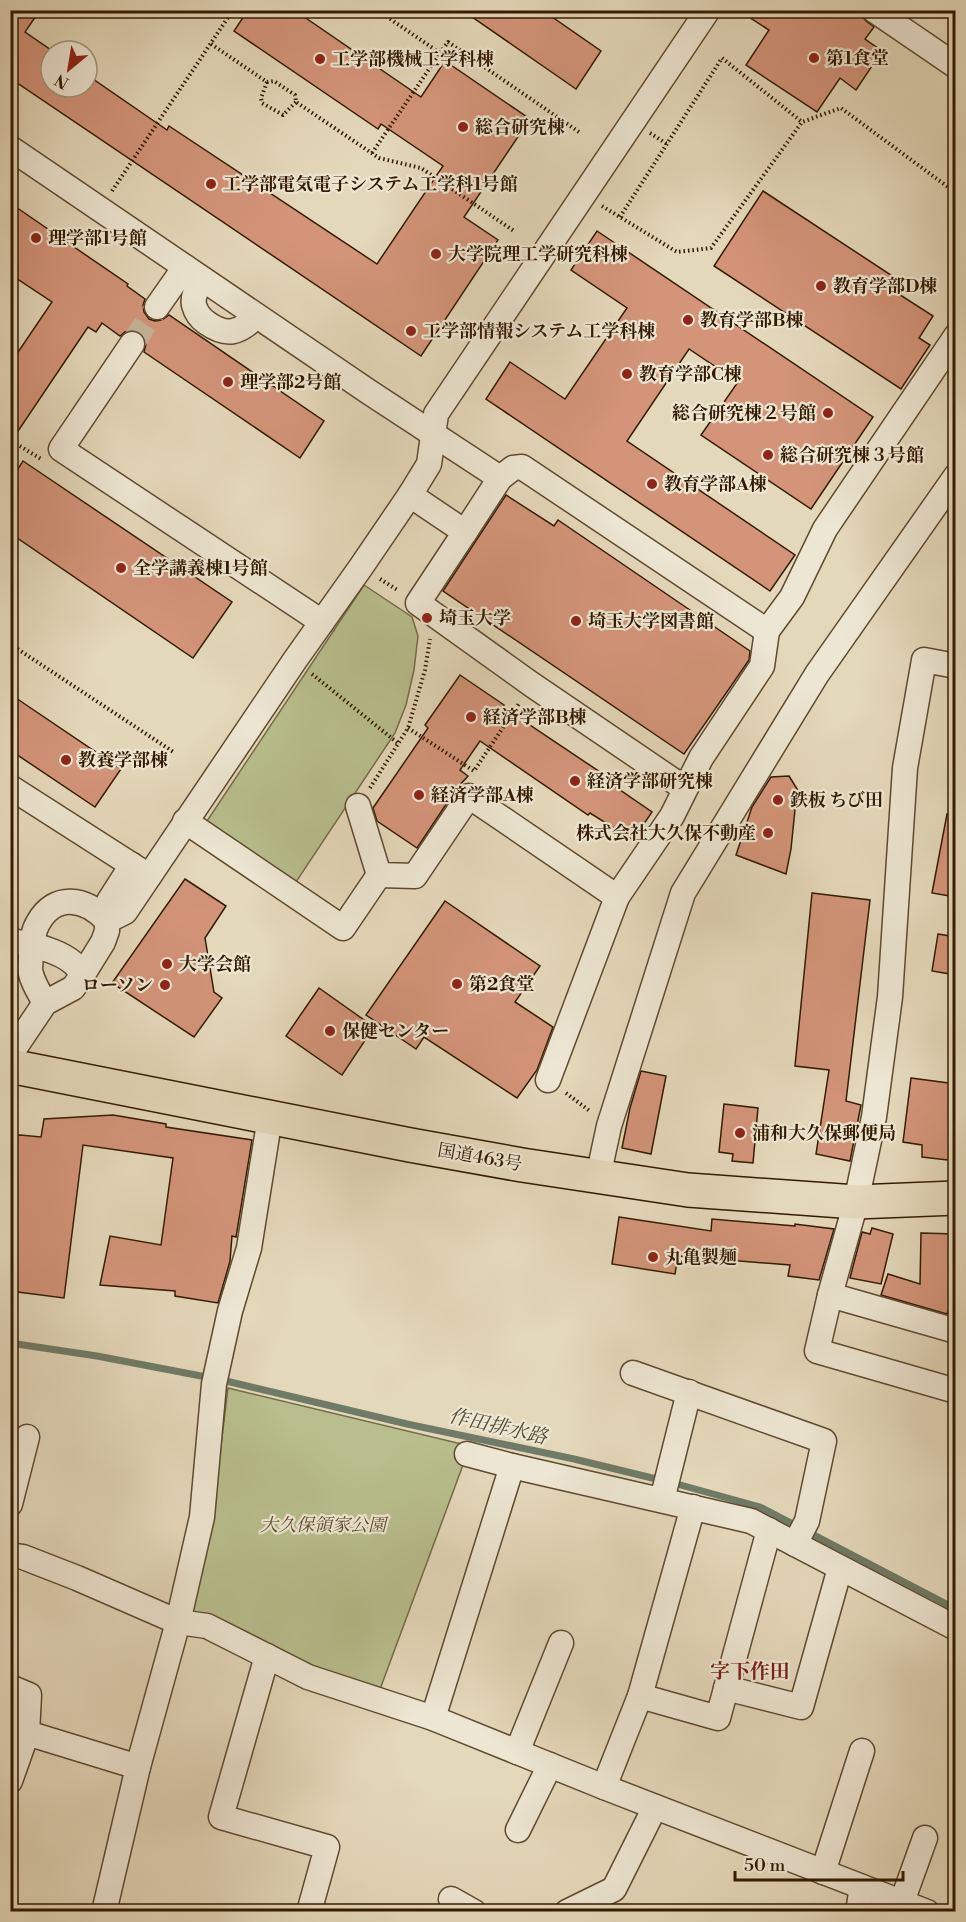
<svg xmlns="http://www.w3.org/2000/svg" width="966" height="1922" font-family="'Libre Bodoni','Noto Serif JP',serif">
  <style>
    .green { fill: #b8be8d; stroke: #766c47; stroke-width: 1.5 }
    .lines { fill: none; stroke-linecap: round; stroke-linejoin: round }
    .stream { stroke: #6f7b66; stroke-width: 7 }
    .building { fill: #d39479; stroke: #331b01; stroke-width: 1.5 }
    .minor-tunnel { stroke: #c1b295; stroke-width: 24; stroke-dasharray: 24 12; stroke-linecap: butt }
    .minor-casing { stroke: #5f4a2f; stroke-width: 27 }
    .highway-casing { stroke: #331b01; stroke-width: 36 }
    .path { stroke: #331b01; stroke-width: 4; stroke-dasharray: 1.5 3; stroke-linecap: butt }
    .minor { stroke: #ede6d2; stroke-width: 24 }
    .highway { stroke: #e4d8ba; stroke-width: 33 }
    .poi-dot { fill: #8f2418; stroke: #ede6d2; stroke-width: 2 }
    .labels { text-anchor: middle; stroke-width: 4.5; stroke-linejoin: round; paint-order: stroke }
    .poi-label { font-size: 18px; font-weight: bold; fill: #331b01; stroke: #ede6d2; text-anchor: start }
    .street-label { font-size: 18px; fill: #331b01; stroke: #ede6d2 }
    .park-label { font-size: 18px; font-style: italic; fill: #5b4c2b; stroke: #ede6d2 }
    .water-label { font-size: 20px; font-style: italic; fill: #514b34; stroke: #ede6d2 }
    .neighbourhood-label { font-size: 20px; font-weight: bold; fill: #7a1f14; stroke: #ede6d2 }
  </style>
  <rect width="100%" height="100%" fill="#e4d8ba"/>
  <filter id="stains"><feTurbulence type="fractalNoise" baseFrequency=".00333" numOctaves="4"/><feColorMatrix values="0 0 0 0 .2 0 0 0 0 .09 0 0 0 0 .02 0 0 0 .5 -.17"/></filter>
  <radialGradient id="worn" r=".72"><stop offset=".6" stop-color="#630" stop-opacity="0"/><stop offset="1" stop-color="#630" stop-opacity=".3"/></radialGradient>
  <!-- green -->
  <g class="green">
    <path d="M364,585l48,32 6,19 -4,34 -8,35 -11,28 -99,149 -89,-61z"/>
    <path d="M228,1388l242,58 -91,246 -69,-24 -121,-56 23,-93z"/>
  </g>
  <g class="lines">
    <!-- stream -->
    <path class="stream" d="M10,1343l87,13 125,24 185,44 167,35 103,25 83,23 196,102"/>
  </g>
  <!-- building -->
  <g class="building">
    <path d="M10,10h30l-15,22 26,18v37h36v-12l80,55 2,-4 208,138 66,-98 -62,-42 -3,5 -144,-98 14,-21h46l127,87 24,-36 85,58 -66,98 34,23 -77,116 -411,-278z"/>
    <path d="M462,10h80l59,41 -25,38z"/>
    <path d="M738,10h119l9,11 8,6 -9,12 17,12 -26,39 -16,-12 -23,34 -71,-47 23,-35z"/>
    <path d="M763,191l137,90 -6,10 39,25 -14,22 11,7 -29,44 -187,-123z"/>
    <path d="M10,203l118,81 -1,2 18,13 -2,6 1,7 5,7 6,2 7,-1 7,-5 155,106 -24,37 -156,-106 2,-8 -2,-7 -4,-4 -8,-3 -7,2 -5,4 -18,-13 -6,9 -8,-5 -78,116v-79l42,-62 -42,-28z"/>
    <path d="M597,231l276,186 -62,92 -110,-74 37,-53 -49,-33 -62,92 168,114 -25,36 -284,-192 24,-37 55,37 62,-91 -56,-38z"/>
    <path d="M23,461l209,141 -39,56 -183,-125v-52z"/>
    <path d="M506,495l48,31 4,-6 192,131 -1,9 -65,94 -241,-163z"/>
    <path d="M460,675l44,30 -1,2 109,73 -2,3 42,29 -19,28 -43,-27 -2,2 -108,-74 -20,29 8,6 -11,12 -40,60 -40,-27 -4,-13 55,-80 -3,-3z"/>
    <path d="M10,694l111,75 -26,38 -85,-57z"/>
    <path d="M789,776l10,16 -3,8 -5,49 -5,25 -50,-19 16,-48 19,-30z"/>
    <path d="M947,814l9,1v82l-24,-4z"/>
    <path d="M185,879l41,27 -21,32 9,54 8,6 -28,39 -82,-54z"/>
    <path d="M812,893l58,7 -24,201 15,4 -11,56 -34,-7 13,-84 -34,-4z"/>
    <path d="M445,901l95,65 -25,36 38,25 -16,43 -20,28 -93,-61 -8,12 -50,-34z"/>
    <path d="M938,934l18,3v38l-24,-4z"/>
    <path d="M319,988l55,39 -32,48 -56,-39z"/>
    <path d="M641,1071l25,5 -15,78 -29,-6 8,-40z"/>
    <path d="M911,1078l45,6v77l-34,-4v-12l-19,-3z"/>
    <path d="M724,1104l34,4 -5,55 -21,-2 1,-7 -14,-2z"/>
    <path d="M113,1115l53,9v3l86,13 -16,97 -4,-1 -2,25 -12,42 -43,-7v-5l-75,-6 10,-49 51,9 12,-87 -90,-13 -19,153 -54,-7v-154l10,-2 21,2 3,-18z"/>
    <path d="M619,1217l92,14 1,-12 83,7v-2l39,5 -15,51 -31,-4 2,-11 -112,-9 -3,18 -63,-10z"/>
    <path d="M872,1228l21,6 -12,50 -31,-6 12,-46 8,2z"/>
    <path d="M921,1233l35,1v56l-9,24 -66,-19 7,-21 32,10z"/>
  </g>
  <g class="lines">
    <!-- minor-tunnel -->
    <path class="minor-tunnel" d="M132,344l25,-37"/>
    <!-- minor casing -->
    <g class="minor-casing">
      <g id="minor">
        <path d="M874,10l82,56"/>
        <path d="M10,148l359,244 131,86 13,-10 9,-1 245,164"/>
        <path d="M202,279c-4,7 -10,17 -8,26 2,8 7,14 13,18 20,14 33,10 49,-7"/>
        <path d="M157,307l28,-40"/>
        <path d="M132,344l-71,105 261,173"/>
        <path d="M410,495l55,37 35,-54"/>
        <path d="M465,532l-47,71 113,81 153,104"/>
        <path d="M956,666l-32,-6 -19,108 -15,229 -16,120 -18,85 -26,93 -13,56 139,40"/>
        <path d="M10,787l139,89"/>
        <path d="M358,806l21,69 36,1 54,-80 148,101 -69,183"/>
        <path d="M185,821l158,107 36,-53"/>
        <path d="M617,897l55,-81 29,-58 61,-92 5,-35 25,-34 33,-68 131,-193"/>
        <path d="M107,921l18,-9 170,-252 66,-93 49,-72 19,-31 7,-50 272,-404"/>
        <path d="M107,921l2,-20 23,-36"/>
        <path d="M10,941c22,3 65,12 72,35"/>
        <path d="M10,1055l35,-52 28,-15 9,-12 21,-34 4,-11v-10c-21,-23 -52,-29 -69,2 -6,10 -6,21 -7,32 0,5 -2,13 0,19 2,9 9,20 14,29"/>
        <path d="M598,1177l11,-51 74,-233 134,-219 139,-198"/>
        <path d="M830,1295l126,36"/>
        <path d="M633,1373l191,68 -17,80 -12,23"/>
        <path d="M467,1454l45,12"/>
        <path d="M662,1500l27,-108"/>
        <path d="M10,1504l17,-67"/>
        <path d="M10,1555l13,2 54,21 101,44 24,-105 12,-133 16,-73 19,-63 21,-131"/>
        <path d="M267,1656l-46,161 106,30 -18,65"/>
        <path d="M10,1687l19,8 -2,38"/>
        <path d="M726,1688l75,19 39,-139"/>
        <path d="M640,1696l78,22 51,-188"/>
        <path d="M433,1718l79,-252 239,55 205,107"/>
        <path d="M517,1752l44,-109"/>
        <path d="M10,1781l17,-48 111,34"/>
        <path d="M604,1787l36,-91 53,-189"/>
        <path d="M518,1830l32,-65"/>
        <path d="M823,1872l39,-121"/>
        <path d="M451,1899l23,13"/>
        <path d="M902,1902l23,-64"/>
        <path d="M104,1912l34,-145 40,-145 29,4 101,51 125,41 171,69 323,125"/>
        <path d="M567,1912l47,-23 41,-82"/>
        <path d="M858,1912l4,-25"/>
      </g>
    </g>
    <!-- highway casing -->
    <g class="highway-casing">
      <path id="highway" d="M10,1066l400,79 112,20 166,25 168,12 100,-4"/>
    </g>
    <!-- path -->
    <g class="path">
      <path d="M211,44l56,38 7,-1 21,14 1,7 83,56 42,10 93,63"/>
      <path d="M440,53l8,-11 131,90"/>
      <path d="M267,82l-6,16 1,5 21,12 13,-13"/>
      <path d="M650,133l17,11"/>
      <path d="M372,153l68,-100 -63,-43"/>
      <path d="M112,191l121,-181"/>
      <path d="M602,206l75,46 34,-4 91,-126 39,-14 115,85"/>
      <path d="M620,217l102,-159 80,64"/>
      <path d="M10,449l5,-6 26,16"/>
      <path d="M380,579l19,12"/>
      <path d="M10,644l165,109"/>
      <path d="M312,674l87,70"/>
      <path d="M408,728l66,43 46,-69"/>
      <path d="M370,788l38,-60 17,-58 5,-31"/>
      <path d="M566,1093l25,19"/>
    </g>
    <!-- minor -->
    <use href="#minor" class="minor"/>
    <!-- highway -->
    <use href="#highway" class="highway"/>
  </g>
  <!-- markers -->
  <g class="poi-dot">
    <circle cx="814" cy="58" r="6"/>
    <circle cx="320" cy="59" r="6"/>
    <circle cx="463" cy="127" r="6"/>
    <circle cx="211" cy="184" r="6"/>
    <circle cx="36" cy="238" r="6"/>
    <circle cx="436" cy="254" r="6"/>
    <circle cx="821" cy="286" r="6"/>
    <circle cx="688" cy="320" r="6"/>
    <circle cx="411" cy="331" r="6"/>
    <circle cx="627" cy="374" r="6"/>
    <circle cx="228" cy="382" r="6"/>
    <circle cx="828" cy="413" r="6"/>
    <circle cx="768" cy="455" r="6"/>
    <circle cx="652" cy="484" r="6"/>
    <circle cx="121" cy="568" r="6"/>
    <circle cx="427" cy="618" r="6"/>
    <circle cx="576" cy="621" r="6"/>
    <circle cx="471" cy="717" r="6"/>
    <circle cx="66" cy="760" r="6"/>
    <circle cx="575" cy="781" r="6"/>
    <circle cx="419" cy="795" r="6"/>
    <circle cx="778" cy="800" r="6"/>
    <circle cx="768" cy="833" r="6"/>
    <circle cx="167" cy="964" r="6"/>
    <circle cx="457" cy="984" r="6"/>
    <circle cx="165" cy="985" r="6"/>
    <circle cx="330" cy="1031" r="6"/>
    <circle cx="740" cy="1133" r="6"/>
    <circle cx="653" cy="1257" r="6"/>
  </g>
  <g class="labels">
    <!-- poi labels -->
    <g class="poi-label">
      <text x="826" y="64">第1食堂</text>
      <text x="332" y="65">工学部機械工学科棟</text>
      <text x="475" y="133">総合研究棟</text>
      <text x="223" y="190">工学部電気電子システム工学科1号館</text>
      <text x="48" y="244">理学部1号館</text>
      <text x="448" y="260">大学院理工学研究科棟</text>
      <text x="833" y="292">教育学部D棟</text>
      <text x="700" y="326">教育学部B棟</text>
      <text x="423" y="337">工学部情報システム工学科棟</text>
      <text x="639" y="380">教育学部C棟</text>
      <text x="240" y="388">理学部2号館</text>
      <text x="816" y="419" text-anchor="end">総合研究棟２号館</text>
      <text x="780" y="461">総合研究棟３号館</text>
      <text x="664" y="490">教育学部A棟</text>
      <text x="133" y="574">全学講義棟1号館</text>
      <text x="439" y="624">埼玉大学</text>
      <text x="588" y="627">埼玉大学図書館</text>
      <text x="483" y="723">経済学部B棟</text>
      <text x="78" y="766">教養学部棟</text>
      <text x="587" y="787">経済学部研究棟</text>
      <text x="431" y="801">経済学部A棟</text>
      <text x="790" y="806">鉄板 ちび田</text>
      <text x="756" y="839" text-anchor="end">株式会社大久保不動産</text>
      <text x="179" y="970">大学会館</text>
      <text x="469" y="990">第2食堂</text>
      <text x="153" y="991" text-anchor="end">ローソン</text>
      <text x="342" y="1037">保健センター</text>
      <text x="752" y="1139">浦和大久保郵便局</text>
      <text x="665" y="1263">丸亀製麺</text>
    </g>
    <!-- street labels -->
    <g class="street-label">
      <text transform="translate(480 1157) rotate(10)" y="6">国道463号</text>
    </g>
    <!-- park labels -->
    <g class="park-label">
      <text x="323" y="1531">大久保領家公園</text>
    </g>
    <!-- water labels -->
    <g class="water-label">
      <text transform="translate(498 1426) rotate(13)" y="7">作田排水路</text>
    </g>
    <!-- neighbourhood labels -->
    <g class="neighbourhood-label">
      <text x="750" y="1678">字下作田</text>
    </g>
  </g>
  <!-- margin -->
  <rect width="966" height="1922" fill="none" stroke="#e4d8ba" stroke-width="36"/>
  <rect x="12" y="12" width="942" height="1898" fill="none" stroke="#331b01" stroke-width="3"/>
  <rect x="18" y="18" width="930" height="1886" fill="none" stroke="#331b01" stroke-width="1.5"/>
  <!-- north arrow -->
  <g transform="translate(69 69) rotate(210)"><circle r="28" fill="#ede6d2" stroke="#a3957e" stroke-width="1.5"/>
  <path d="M0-4.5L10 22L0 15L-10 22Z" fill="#8f2418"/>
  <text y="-9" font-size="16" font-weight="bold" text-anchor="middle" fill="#331b01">N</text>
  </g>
  <!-- scale -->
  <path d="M735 1871v9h168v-9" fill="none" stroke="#331b01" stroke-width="3"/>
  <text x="744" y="1871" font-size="18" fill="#331b01" stroke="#ede6d2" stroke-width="4.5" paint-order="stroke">50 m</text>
  <rect width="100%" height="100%" filter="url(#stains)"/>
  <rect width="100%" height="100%" fill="url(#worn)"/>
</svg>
